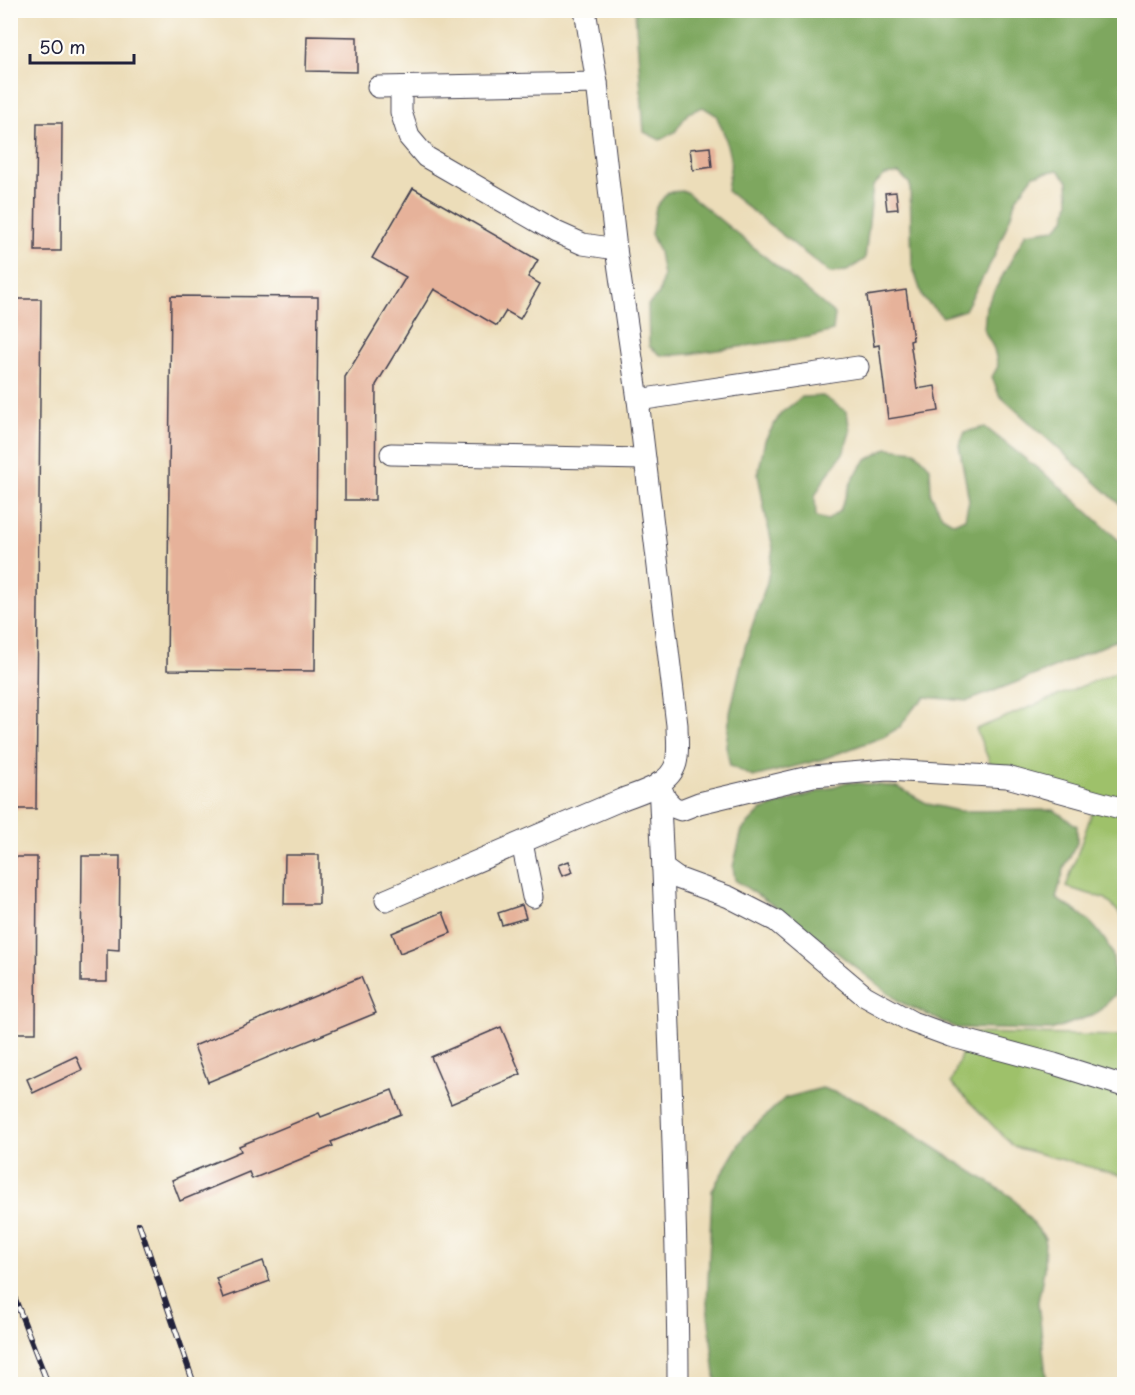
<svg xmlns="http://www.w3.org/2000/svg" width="1135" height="1395" font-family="'Playpen Sans',sans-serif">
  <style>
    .green { fill: #9ec16b; stroke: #607253; stroke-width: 1.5 }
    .forest { fill: #7ea75f; stroke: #50644d; stroke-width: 1.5 }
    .building { fill: #e6b29a }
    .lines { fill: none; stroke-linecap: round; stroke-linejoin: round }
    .minor-casing { stroke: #403e4e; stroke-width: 23 }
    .minor { stroke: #fff; stroke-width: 21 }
    .rail-casing { stroke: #22223b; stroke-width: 6 }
    .rail { stroke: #fdfcf7; stroke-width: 4; stroke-dasharray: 11; stroke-linecap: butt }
  </style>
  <rect width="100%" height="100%" fill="#fdfcf7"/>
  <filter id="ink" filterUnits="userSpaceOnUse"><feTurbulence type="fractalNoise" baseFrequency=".0167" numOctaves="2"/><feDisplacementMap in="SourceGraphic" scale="12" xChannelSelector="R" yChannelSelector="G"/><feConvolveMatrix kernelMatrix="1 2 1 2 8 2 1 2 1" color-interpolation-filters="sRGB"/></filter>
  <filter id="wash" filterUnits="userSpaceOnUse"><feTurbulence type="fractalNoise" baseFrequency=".008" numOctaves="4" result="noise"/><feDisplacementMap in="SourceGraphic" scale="24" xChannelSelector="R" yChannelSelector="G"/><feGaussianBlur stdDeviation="1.35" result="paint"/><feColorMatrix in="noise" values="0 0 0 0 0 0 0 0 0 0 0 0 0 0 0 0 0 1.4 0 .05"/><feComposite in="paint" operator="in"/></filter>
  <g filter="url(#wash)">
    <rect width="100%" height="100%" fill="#ecddb9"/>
    <!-- green -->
    <g class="green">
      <path d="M1124,669v249l-18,-19 -40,-12 26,-75 -93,-27 -23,-56z"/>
      <path d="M969,1033l155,3v140l-110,-29 -63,-64z"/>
    </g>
    <!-- forest -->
    <g class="forest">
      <path d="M635,11h489v497l-125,-113 -7,-18 6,-11 -4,-17 -10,-19 2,-24 40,-73 29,-4 10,-10 4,-17 -1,-21 -10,-11 -24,5 -18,24 -6,19 -16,39 -29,53 -22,7 -20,-19 -11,-33 -2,-81 -11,-11 -14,2 -12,11 -8,73 -18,12 -17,2 -103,-82 4,-29 -6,-26 -9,-21 -13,-8 -15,6 -13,19 -15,8 -16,-8z"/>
      <path d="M685,191l150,123 -2,17 -23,6 -121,17 -27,2 -13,-10 -1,-41 11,-11 4,-18 -4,-24 -8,-18 5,-27 12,-15z"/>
      <path d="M823,396l24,16 3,20 -6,20 -19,26 -10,18 1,21 12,3 12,-10 13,-32 12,-17 22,-13 28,3 15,16 1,27 11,22 12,7 11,-5 4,-18 -10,-55 6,-13 20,-5 71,56 68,62v92l-73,32 -83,32 -43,-4 -12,12 -13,18 -17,10 -63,23 -67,17 -23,-11 -4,-20 4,-33 15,-66 22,-65 6,-34 -8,-35 -7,-39 7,-34 16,-27 21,-16z"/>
      <path d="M847,782l51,5 30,17 31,7 95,-1 23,16v17l-12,23 -9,32c8,7 19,11 27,18 11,8 27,28 30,41 2,13 2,25 2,38l-19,19 -45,16 -95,-2 -56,-26 -102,-80 -63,-42 -2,-13 9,-37 20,-20z"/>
      <path d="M822,1088l41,14 149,95 33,41 -1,32 -6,32 9,82h-331l-9,-80 5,-114 32,-54 41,-38z"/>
    </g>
    <g id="blocks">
      <!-- building -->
      <g class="building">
        <path d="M307,36l50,1v35l-51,-1z"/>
        <path d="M37,123h25l-1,128h-26z"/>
        <path d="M710,147l2,20 -19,3 -3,-21z"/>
        <path d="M413,188l125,72 -10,17 12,7 -20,35 -14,-8 -9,15 -63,-37 -58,96 -1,115h-30v-123l61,-100 -34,-19z"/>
        <path d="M896,192l2,17 -11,1 -2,-17z"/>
        <path d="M906,290l7,50 -3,1 7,48 18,-3 4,25 -51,8 -9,-74 -5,1 -7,-50z"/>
        <path d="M171,296l147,1 -3,374 -148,-1z"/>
        <path d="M10,299h31l-5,510h-26z"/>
        <path d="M285,855h34v49h-35z"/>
        <path d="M82,856h38l-1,94 -12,-1v33h-26z"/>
        <path d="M10,857h27l-1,176h-26z"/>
        <path d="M569,861l4,11 -11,4 -4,-11z"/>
        <path d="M522,905l4,13 -24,7 -4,-12z"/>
        <path d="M443,912l8,21 -51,20 -8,-20z"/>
        <path d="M361,977l15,36 -168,69 -14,-36z"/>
        <path d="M501,1027l20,47 -70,30 -20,-47z"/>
        <path d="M76,1056l6,14 -49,23 -6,-14z"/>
        <path d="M392,1090l9,24 -70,28 2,4 -81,33 -3,-7 -69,29 -8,-21 69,-29 -2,-5 80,-33 2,4z"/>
        <path d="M263,1261l7,20 -47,17 -7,-20z"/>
      </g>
    </g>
  </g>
  <g filter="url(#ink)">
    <use href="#blocks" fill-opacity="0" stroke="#403e4e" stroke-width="1.5"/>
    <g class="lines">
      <!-- minor casing -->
      <g class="minor-casing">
        <g id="minor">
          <path d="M378,87l219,-4"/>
          <path d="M401,87v25l8,25 17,20 130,75 27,12 33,5"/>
          <path d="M638,400l220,-33"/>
          <path d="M391,454l254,5"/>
          <path d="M659,783c5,99 8,197 12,296 3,102 7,204 7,305"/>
          <path d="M660,786l6,14 7,7 8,3 18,-7 114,-27 74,-6 120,7 117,32"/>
          <path d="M522,843l11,54"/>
          <path d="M663,868l14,10 52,19 47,24 89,75 47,26 38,14 104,28 70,22"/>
          <path d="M386,900l237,-101c18,-7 47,-14 53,-36 3,-12 1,-26 1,-38l-39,-325 -22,-151 -19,-166 -12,-73"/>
        </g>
      </g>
      <!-- minor -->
      <use href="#minor" class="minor"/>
      <!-- rail casing -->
      <g class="rail-casing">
        <g id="rail">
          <path d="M139,1224l55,160"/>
          <path d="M10,1286l38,98"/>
        </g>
      </g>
      <!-- rail -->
      <use href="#rail" class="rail"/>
    </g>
  </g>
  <!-- margin -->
  <rect width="1135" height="1395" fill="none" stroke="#fdfcf7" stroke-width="36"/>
  <!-- scale -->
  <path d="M30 54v9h104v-9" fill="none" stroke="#22223b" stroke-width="3"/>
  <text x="39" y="54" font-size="18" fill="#22223b" stroke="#fdfcf7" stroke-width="4.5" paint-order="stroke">50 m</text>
</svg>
